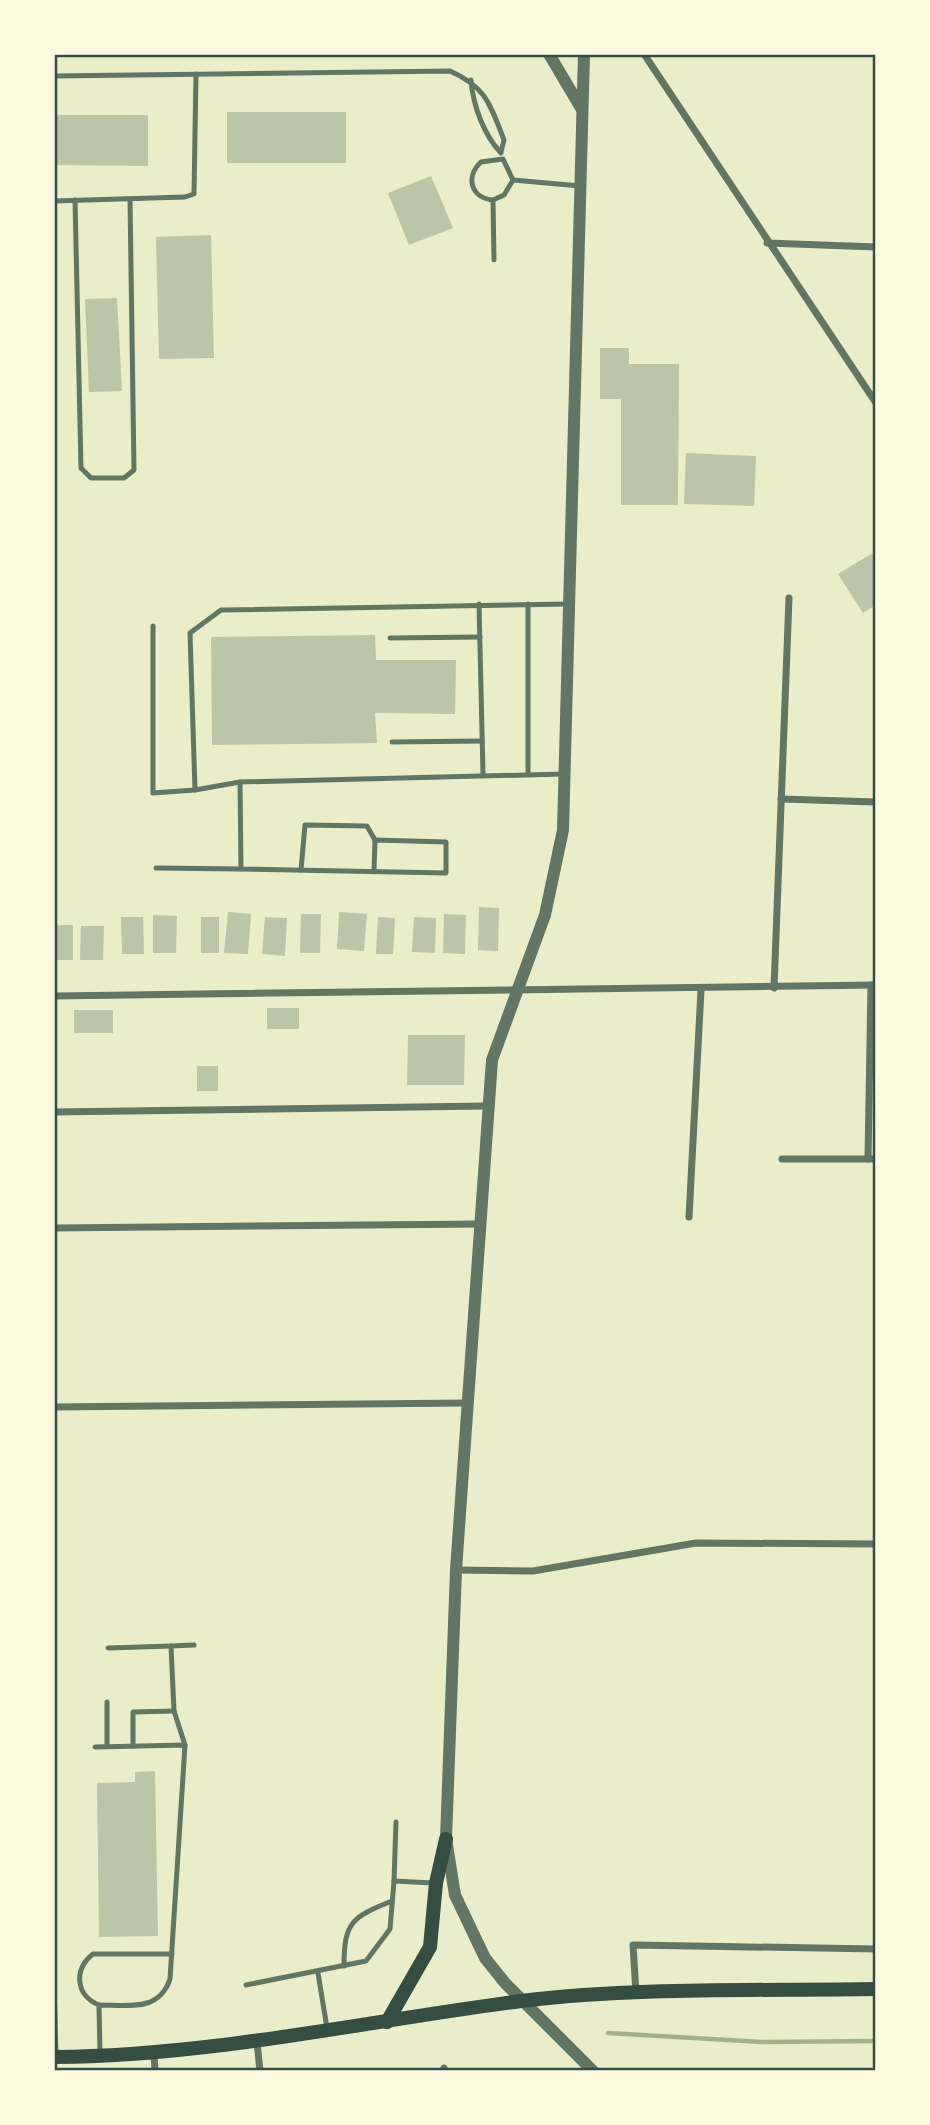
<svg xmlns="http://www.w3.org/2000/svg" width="930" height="2125" font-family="Georgia,serif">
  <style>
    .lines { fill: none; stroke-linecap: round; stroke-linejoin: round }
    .stream { stroke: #a3b18a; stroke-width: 4.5 }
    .building { fill: #bcc5a7 }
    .service { stroke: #617663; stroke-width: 5 }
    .minor { stroke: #617663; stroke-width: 7 }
    .tertiary { stroke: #617663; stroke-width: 12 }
    .secondary { stroke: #344e41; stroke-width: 14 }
    .neatline { fill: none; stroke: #344e41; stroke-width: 2.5 }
  </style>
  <rect width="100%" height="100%" fill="#e9edc9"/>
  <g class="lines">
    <!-- stream -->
    <path class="stream" d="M608,2033l154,9 114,-1"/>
  </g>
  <!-- building -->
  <g class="building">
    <rect x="227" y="112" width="119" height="51"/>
    <path d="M54,115h94v51l-94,-1z"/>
    <path d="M431,176l22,52 -44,17 -21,-52z"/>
    <path d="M211,235l3,123 -55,1 -3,-122z"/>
    <path d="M117,298l5,93 -33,1 -4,-93z"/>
    <path d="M600,348h29v16h50l-1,141h-57v-106h-21z"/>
    <path d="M686,453l70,3 -2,50 -70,-2z"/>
    <path d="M876,551v54l-13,8 -25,-39z"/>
    <path d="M375,635l1,25h80l-1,54 -80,-1 2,30 -165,2 -1,-108z"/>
    <path d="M479,907l20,1 -1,43 -20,-1z"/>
    <path d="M228,912l23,2 -3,40 -24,-1z"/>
    <path d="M339,912l28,2 -3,37 -27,-2z"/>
    <path d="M301,914h20l-1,39h-20z"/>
    <path d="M444,914l22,1 -1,39 -22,-1z"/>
    <path d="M153,915l24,1 -1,37h-23z"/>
    <path d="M121,917h22l1,37h-22z"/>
    <rect x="201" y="917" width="18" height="36"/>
    <path d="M265,917l22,1 -2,38 -23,-2z"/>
    <path d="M378,917l17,1 -2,36h-17z"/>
    <path d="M414,917l22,1 -1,35 -23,-1z"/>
    <rect x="54" y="925" width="19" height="35"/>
    <path d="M81,926h23l-1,34h-23z"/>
    <rect x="267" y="1008" width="32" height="21"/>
    <rect x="74" y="1010" width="39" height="23"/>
    <path d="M408,1035h57l-1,50h-57z"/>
    <rect x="197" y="1066" width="21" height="25"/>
    <path d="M155,1771l3,165 -59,1 -2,-154 38,-1v-10z"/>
  </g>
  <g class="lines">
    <!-- service -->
    <g class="service">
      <path d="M54,76l396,-5c36,16 40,33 54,69l-3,12"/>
      <path d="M471,80c2,26 13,55 30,73"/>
      <path d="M503,159l10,21 -9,15 -11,5c-22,-2 -28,-23 -12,-38z"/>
      <path d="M513,180l67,6"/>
      <path d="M75,200l6,268 10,10h33l10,-8 -4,-271"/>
      <path d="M493,200l1,60"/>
      <path d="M54,201l131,-4 9,-3 2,-120"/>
      <path d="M479,604l4,170"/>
      <path d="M153,626v167l42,-3"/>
      <path d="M390,638l90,-1"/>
      <path d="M392,742l90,-1"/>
      <path d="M528,774v-170"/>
      <path d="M564,774l-324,8 -45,8 -5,-157 31,-23 348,-6"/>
      <path d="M240,782l1,87 205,4v-31l-71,-2 -1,31"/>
      <path d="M156,868l85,1"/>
      <path d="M301,870l4,-45 62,1 8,14"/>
      <path d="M108,1648l63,-2"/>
      <path d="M107,1702v44"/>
      <path d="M185,1745l-11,-34 -3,-65 23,-1"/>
      <path d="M133,1746v-34l41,-1"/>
      <path d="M95,1747l90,-2 -15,234c-11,33 -41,26 -71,26l1,49"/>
      <path d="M394,1881l2,-59"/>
      <path d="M344,1966c0,-44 8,-49 48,-65"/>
      <path d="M318,1973l9,55"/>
      <path d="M54,1985l2,69"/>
      <path d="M246,1985l120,-24 24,-32 4,-48 39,2"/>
      <path d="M99,2005c-23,-9 -26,-35 -6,-51h79"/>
    </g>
    <!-- minor -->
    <g class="minor">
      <path d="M644,54l232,349"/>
      <path d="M767,243l109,4"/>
      <path d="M781,799l95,3"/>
      <path d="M774,988l15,-390"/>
      <path d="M54,996l822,-11"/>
      <path d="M54,1112l434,-6"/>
      <path d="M782,1159h94"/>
      <path d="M868,1159l3,-174"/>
      <path d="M689,1217l12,-227"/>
      <path d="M54,1228l425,-4"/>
      <path d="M54,1407l413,-4"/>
      <path d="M456,1570l77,1 163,-28 180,1"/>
      <path d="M636,1993l-3,-48 243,4"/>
      <path d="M257,2042l3,29"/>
      <path d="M154,2054l1,17"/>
      <path d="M444,2071v-3"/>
    </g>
    <!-- tertiary -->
    <g class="tertiary">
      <path d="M549,54l32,54"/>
      <path d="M584,54l-21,776 -18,85 -53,145 -36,510 -10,269 9,56 30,63 20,25 88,88"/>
    </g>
    <!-- secondary -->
    <g class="secondary">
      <path d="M387,2022l43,-75 6,-64 10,-44"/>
      <path d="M54,2057c158,-1 311,-36 467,-56 117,-14 237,-10 355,-12"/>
    </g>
  </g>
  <!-- border -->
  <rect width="930" height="2125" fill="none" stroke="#fefae0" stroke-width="112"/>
  <rect x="56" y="56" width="818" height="2013" class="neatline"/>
</svg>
